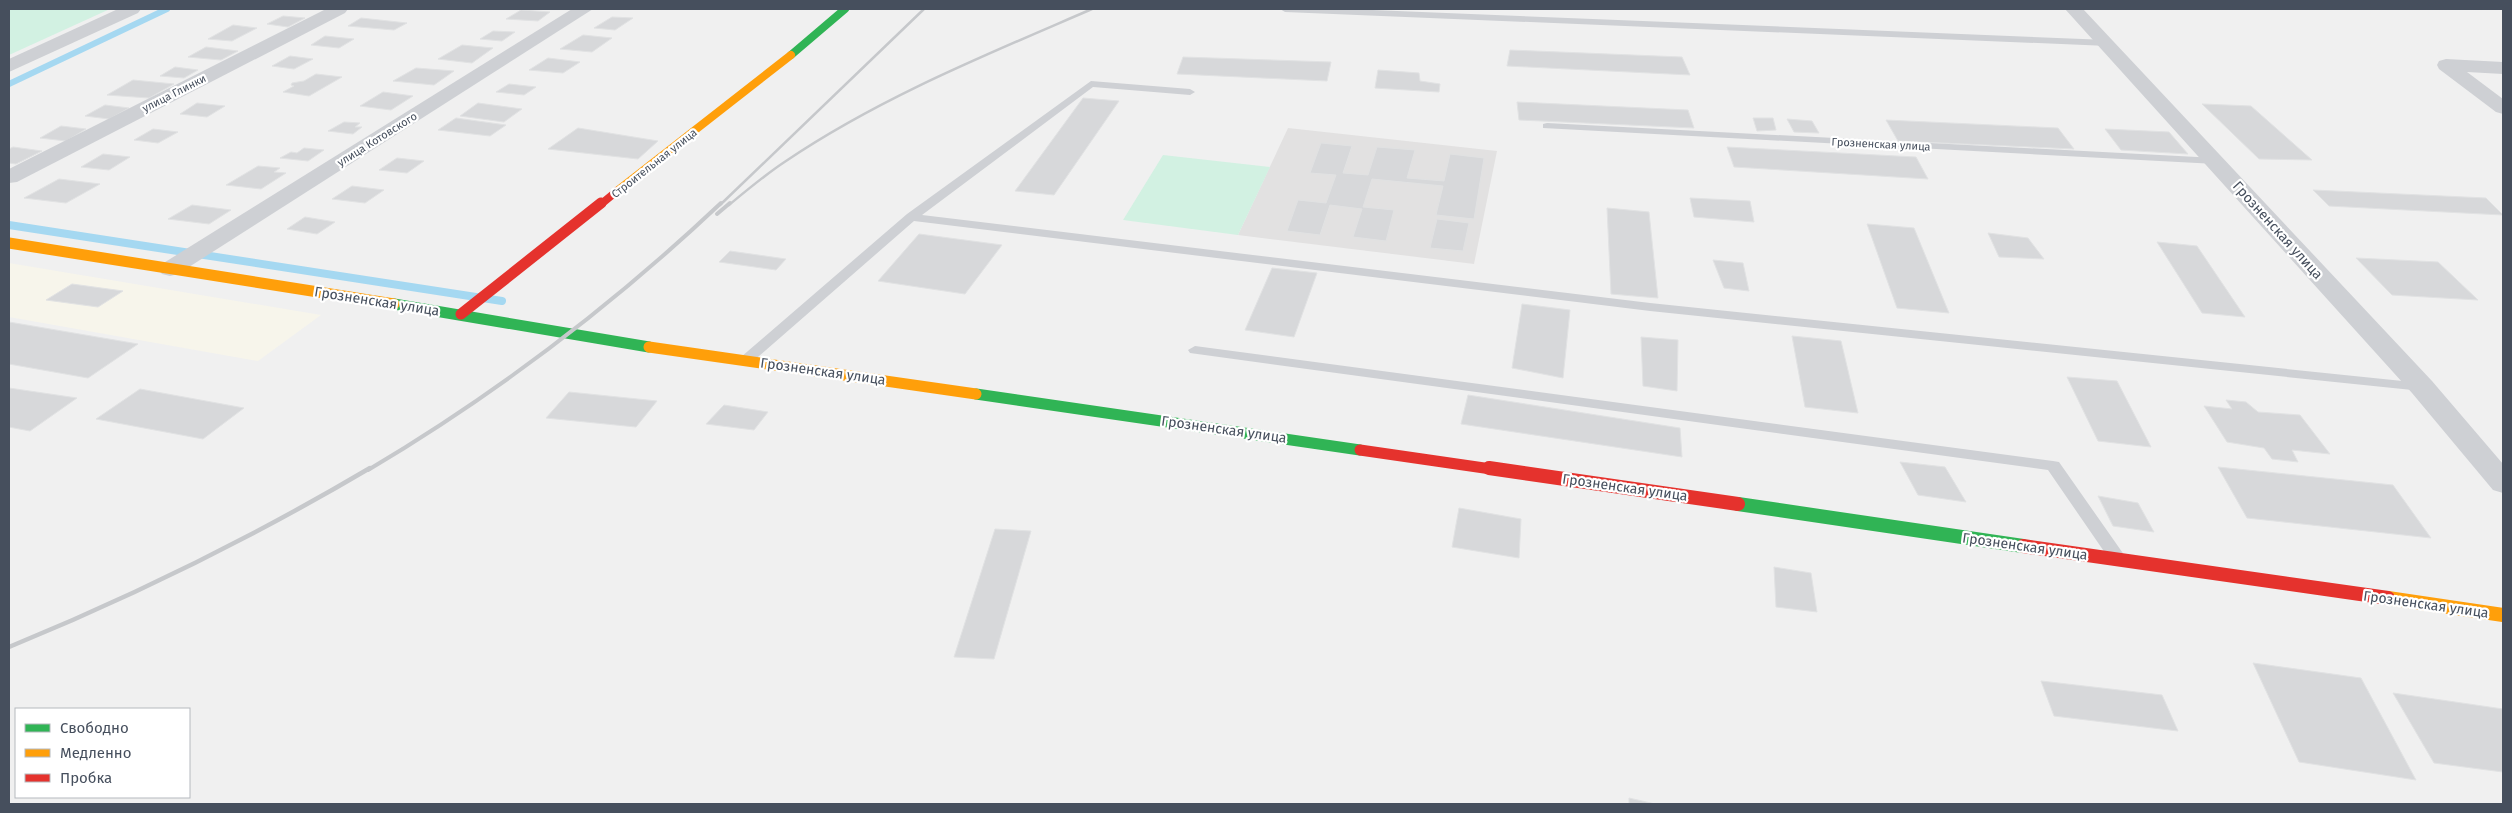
<svg xmlns="http://www.w3.org/2000/svg" width="2512" height="813" font-family="'Fira Sans',sans-serif">
  <style>
    .commercial { fill: #f7f5eb }
    .education { fill: #e2e1e1 }
    .green { fill: #d2f1e2 }
    .lines { fill: none; stroke-linecap: round; stroke-linejoin: round }
    .stream-far1 { stroke: #a5d8f1; stroke-width: 6 }
    .stream { stroke: #a5d8f1; stroke-width: 8 }
    .building { fill: #d7d8da; stroke: #e1e2e3 }
    .lane { fill: #ced0d4; fill-rule: evenodd }
    .street { fill: #ced0d4; fill-rule: evenodd }
    .fast-far2 { stroke: #30b455; stroke-width: 8 }
    .fast-far1 { stroke: #30b455; stroke-width: 11 }
    .fast { stroke: #30b455; stroke-width: 14 }
    .slow-far2 { stroke: #ff9f0a; stroke-width: 8 }
    .slow-far1 { stroke: #ff9f0a; stroke-width: 11 }
    .slow { stroke: #ff9f0a; stroke-width: 14 }
    .jam-far2 { stroke: #e5322d; stroke-width: 8 }
    .jam-far1 { stroke: #e5322d; stroke-width: 11 }
    .jam { stroke: #e5322d; stroke-width: 14 }
    .rail-far2 { stroke: #c6c8cb; stroke-width: 2.5 }
    .rail-far1 { stroke: #c6c8cb; stroke-width: 4 }
    .rail { stroke: #c6c8cb; stroke-width: 4.5 }
    .labels { text-anchor: middle; stroke-width: 4.5; stroke-linejoin: round; paint-order: stroke }
    .far-street-label { font-size: 11px; fill: #464f5d; stroke: #fff }
    .street-label { font-size: 14px; fill: #464f5d; stroke: #fff }
  </style>
  <rect width="100%" height="100%" fill="#f0f0f0"/>
  <!-- commercial -->
  <path class="commercial" d="M9,263l312,52 -63,46 -249,-44z"/>
  <!-- education -->
  <path class="education" d="M1288,128l209,23 -23,113 -236,-29z"/>
  <!-- green -->
  <g class="green">
    <path d="M9,9h101l-101,46z"/>
    <path d="M1163,155l107,12 -32,68 -115,-15z"/>
  </g>
  <g class="lines">
    <!-- stream-far1 -->
    <path class="stream-far1" d="M9,84l158,-75"/>
    <!-- stream -->
    <path class="stream" d="M9,225l493,76"/>
  </g>
  <!-- building -->
  <g class="building">
    <path d="M521,10l29,2 -12,9 -32,-2z"/>
    <path d="M283,16l22,2 -17,9 -21,-3z"/>
    <path d="M612,17l21,1 -18,12 -21,-2z"/>
    <path d="M361,18l46,5 -13,7 -46,-4z"/>
    <path d="M233,25l24,3 -25,13 -24,-2z"/>
    <path d="M493,31l22,1 -13,9 -22,-2z"/>
    <path d="M583,35l29,3 -20,14 -32,-3z"/>
    <path d="M325,36l29,3 -15,9 -28,-3z"/>
    <path d="M462,45l31,3 -21,15 -34,-4z"/>
    <path d="M206,47l32,4 -17,9 -33,-3z"/>
    <path d="M1510,50l172,7 8,18 -183,-9z"/>
    <path d="M290,56l23,3 -19,10 -22,-3z"/>
    <path d="M1183,57l148,5 -4,19 -150,-7z"/>
    <path d="M548,58l32,4 -17,11 -34,-3z"/>
    <path d="M175,67l23,3 -14,8 -24,-2z"/>
    <path d="M416,68l38,3 -20,14 -41,-4z"/>
    <path d="M1378,70l41,3 1,8 20,3 -1,8 -64,-4z"/>
    <path d="M316,74l26,3 -33,19 -26,-4 11,-6 -3,-1 1,-2 12,-2z"/>
    <path d="M133,80l41,4 -25,14 -42,-3z"/>
    <path d="M509,84l27,3 -12,8 -28,-3z"/>
    <path d="M383,92l30,4 -22,14 -31,-4z"/>
    <path d="M1083,98l36,3 -65,94 -39,-4z"/>
    <path d="M1517,102l171,8 6,18 -175,-8z"/>
    <path d="M197,103l28,3 -18,11 -27,-3z"/>
    <path d="M478,103l44,6 -18,13 -44,-6z"/>
    <path d="M2202,104l49,2 61,54 -53,-1z"/>
    <path d="M105,105l24,3 -20,11 -24,-3z"/>
    <path d="M456,118l50,7 -16,11 -52,-6z"/>
    <path d="M1753,118h20l3,12 -19,1z"/>
    <path d="M1787,119l25,2 7,12 -25,-1z"/>
    <path d="M1886,120l172,8 16,21 -176,-8z"/>
    <path d="M344,122l16,1 -5,4h7l-9,7 -25,-3z"/>
    <path d="M61,126l25,3 -20,12 -26,-3z"/>
    <path d="M578,128l80,13 -20,18 -90,-10z"/>
    <path d="M153,129l25,3 -20,11 -24,-3z"/>
    <path d="M2105,129l64,3 19,22 -67,-4z"/>
    <path d="M1321,143l31,3 -9,27 25,2 9,-28 38,3 -8,28 37,3 6,-27 34,4 -10,61 -38,-4 7,-29 -71,-7 -9,28 31,3 -8,31 -33,-4 9,-28 -32,-4 -10,30 -33,-4 11,-31 28,3 10,-28 -26,-2z"/>
    <path d="M13,147l29,4 -26,13 -7,-1v-14z"/>
    <path d="M1727,147l189,10 12,22 -194,-12z"/>
    <path d="M304,148l20,2 -16,11 -28,-3 11,-6 6,1z"/>
    <path d="M103,154l27,3 -21,13 -28,-3z"/>
    <path d="M397,158l27,3 -17,12 -28,-3z"/>
    <path d="M258,166l22,2 -6,4 12,1 -25,16 -35,-4z"/>
    <path d="M59,179l41,5 -34,19 -42,-5z"/>
    <path d="M352,186l32,4 -19,13 -33,-4z"/>
    <path d="M2313,190l173,8 17,17 -174,-9z"/>
    <path d="M1690,198l60,3 4,21 -60,-5z"/>
    <path d="M192,205l39,5 -22,14 -41,-5z"/>
    <path d="M1607,208l42,4 9,86 -47,-4z"/>
    <path d="M305,217l30,5 -18,12 -30,-5z"/>
    <path d="M1437,219l32,4 -6,28 -33,-3z"/>
    <path d="M1867,224l47,4 35,85 -52,-5z"/>
    <path d="M1988,233l40,5 16,21 -45,-2z"/>
    <path d="M919,234l83,11 -37,49 -87,-13z"/>
    <path d="M2157,242l40,4 48,71 -43,-4z"/>
    <path d="M730,251l56,8 -10,11 -57,-8z"/>
    <path d="M2356,258l82,4 40,38 -86,-5z"/>
    <path d="M1713,260l30,3 6,28 -25,-3z"/>
    <path d="M1272,268l45,5 -23,64 -49,-7z"/>
    <path d="M72,284l51,7 -25,16 -52,-7z"/>
    <path d="M1522,304l48,6 -7,68 -51,-10z"/>
    <path d="M9,322l129,22 -50,34 -79,-14z"/>
    <path d="M1792,336l49,5 17,72 -53,-6z"/>
    <path d="M1641,337l37,3 -1,51 -34,-5z"/>
    <path d="M2067,377l50,4 34,66 -53,-6z"/>
    <path d="M9,388l68,10 -47,33 -21,-4z"/>
    <path d="M140,389l104,19 -41,31 -107,-20z"/>
    <path d="M569,392l88,9 -21,26 -90,-9z"/>
    <path d="M1468,395l212,33 2,29 -221,-33z"/>
    <path d="M2226,400l20,2 12,10 42,3 30,39 -38,-4 6,12 -26,-3 -8,-11 -37,-6 -23,-36 28,3z"/>
    <path d="M724,405l44,7 -14,18 -48,-6z"/>
    <path d="M1900,462l45,5 21,35 -48,-7z"/>
    <path d="M2218,467l175,18 38,53 -184,-20z"/>
    <path d="M2098,496l40,7 16,29 -41,-6z"/>
    <path d="M1459,508l62,11 -2,39 -67,-11z"/>
    <path d="M995,529l36,2 -37,128 -40,-2z"/>
    <path d="M1774,567l37,6 6,39 -41,-5z"/>
    <path d="M2253,663l108,15 55,102 -117,-18z"/>
    <path d="M2041,681l121,14 16,36 -124,-15z"/>
    <path d="M2393,693l110,16v63l-69,-9z"/>
    <path d="M1629,798l26,6h-26z"/>
  </g>
  <g class="lines">
    <!-- lane -->
    <g class="lane">
      <path d="M1280,9h68l760,31 5,3 -5,3 -823,-34z"/>
      <path d="M1091,81l99,8 5,3 -5,3 -97,-8 -171,128 728,88 772,80 7,4 -7,4 -772,-80 -736,-90 -163,142h-10l-2,-3 2,-3 166,-143z"/>
      <path d="M1547,123l669,35 6,3 -6,3 -673,-36v-4z"/>
      <path d="M1195,346l858,115 6,1 68,97 -3,4h-12l-64,-93 -858,-117 -2,-3z"/>
    </g>
    <!-- street -->
    <g class="street">
      <path d="M118,9h23l-3,4 -129,59v-13z"/>
      <path d="M326,9h22l-3,4 -328,169 -8,1v-14z"/>
      <path d="M572,9h21l-415,265 -8,2 -8,-2 -4,-5 4,-5z"/>
      <path d="M2065,9h18l349,372 71,83v29l-10,-3 -81,-97z"/>
      <path d="M2446,59l57,3v12l-36,-2 36,27v15l-7,-2 -57,-43 -2,-4 2,-4z"/>
    </g>
    <!-- fast-far2 -->
    <path class="fast-far2" d="M791,55l54,-46"/>
    <!-- fast-far1 -->
    <g class="fast-far1">
      <path d="M394,304l255,43"/>
      <path d="M976,394l384,56"/>
    </g>
    <!-- fast -->
    <path class="fast" d="M1738,504l285,42"/>
    <!-- slow-far2 -->
    <path class="slow-far2" d="M617,191l174,-136"/>
    <!-- slow-far1 -->
    <g class="slow-far1">
      <path d="M9,243l385,61"/>
      <path d="M649,347l327,47"/>
    </g>
    <!-- slow -->
    <path class="slow" d="M2388,598l115,17"/>
    <!-- jam-far2 -->
    <path class="jam-far2" d="M600,205l17,-14"/>
    <!-- jam-far1 -->
    <g class="jam-far1">
      <path d="M461,314l140,-111"/>
      <path d="M1360,450l138,20"/>
    </g>
    <!-- jam -->
    <g class="jam">
      <path d="M1489,468l249,36"/>
      <path d="M2023,546l365,52"/>
    </g>
    <!-- rail-far2 -->
    <g class="rail-far2">
      <path d="M720,205l204,-196"/>
      <path d="M729,205c18,-15 37,-31 57,-44 95,-64 202,-107 306,-152"/>
    </g>
    <!-- rail-far1 -->
    <g class="rail-far1">
      <path d="M717,214l13,-11"/>
      <path d="M368,470c128,-76 245,-165 353,-267"/>
    </g>
    <!-- rail -->
    <path class="rail" d="M9,647c124,-51 246,-111 361,-179"/>
  </g>
  <g class="labels">
    <!-- far-street labels -->
    <g class="far-street-label">
      <text transform="translate(174 93) rotate(-27)" y="4">улица Глинки</text>
      <text transform="translate(377 139) rotate(-32)" y="4">улица Котовского</text>
      <text transform="translate(1881 144) rotate(3)" y="4">Грозненская улица</text>
      <text transform="translate(654 163) rotate(-38)" y="4">Строительная улица</text>
    </g>
    <!-- street labels -->
    <g class="street-label">
      <text transform="translate(2278 230) rotate(48)" y="5">Грозненская улица</text>
      <text transform="translate(377 301) rotate(9)" y="5">Грозненская улица</text>
      <text transform="translate(823 371) rotate(8)" y="5">Грозненская улица</text>
      <text transform="translate(1224 429) rotate(8)" y="5">Грозненская улица</text>
      <text transform="translate(1625 487) rotate(8)" y="5">Грозненская улица</text>
      <text transform="translate(2025 546) rotate(8)" y="5">Грозненская улица</text>
      <text transform="translate(2426 604) rotate(8)" y="5">Грозненская улица</text>
    </g>
  </g>
  <!-- border -->
  <rect width="2512" height="813" fill="none" stroke="#464f5d" stroke-width="20"/>
  <!-- legend -->
  <rect x="15" y="708" width="175" height="90" fill="#ffffff" stroke="#b5b9be"/>
  <rect x="25" y="724" width="25" height="8" fill="#30b455" stroke="#b5b9be"/>
  <text x="60" y="733" font-size="15" fill="#464f5d">Свободно</text>
  <rect x="25" y="749" width="25" height="8" fill="#ff9f0a" stroke="#b5b9be"/>
  <text x="60" y="758" font-size="15" fill="#464f5d">Медленно</text>
  <rect x="25" y="774" width="25" height="8" fill="#e5322d" stroke="#b5b9be"/>
  <text x="60" y="783" font-size="15" fill="#464f5d">Пробка</text>
</svg>
